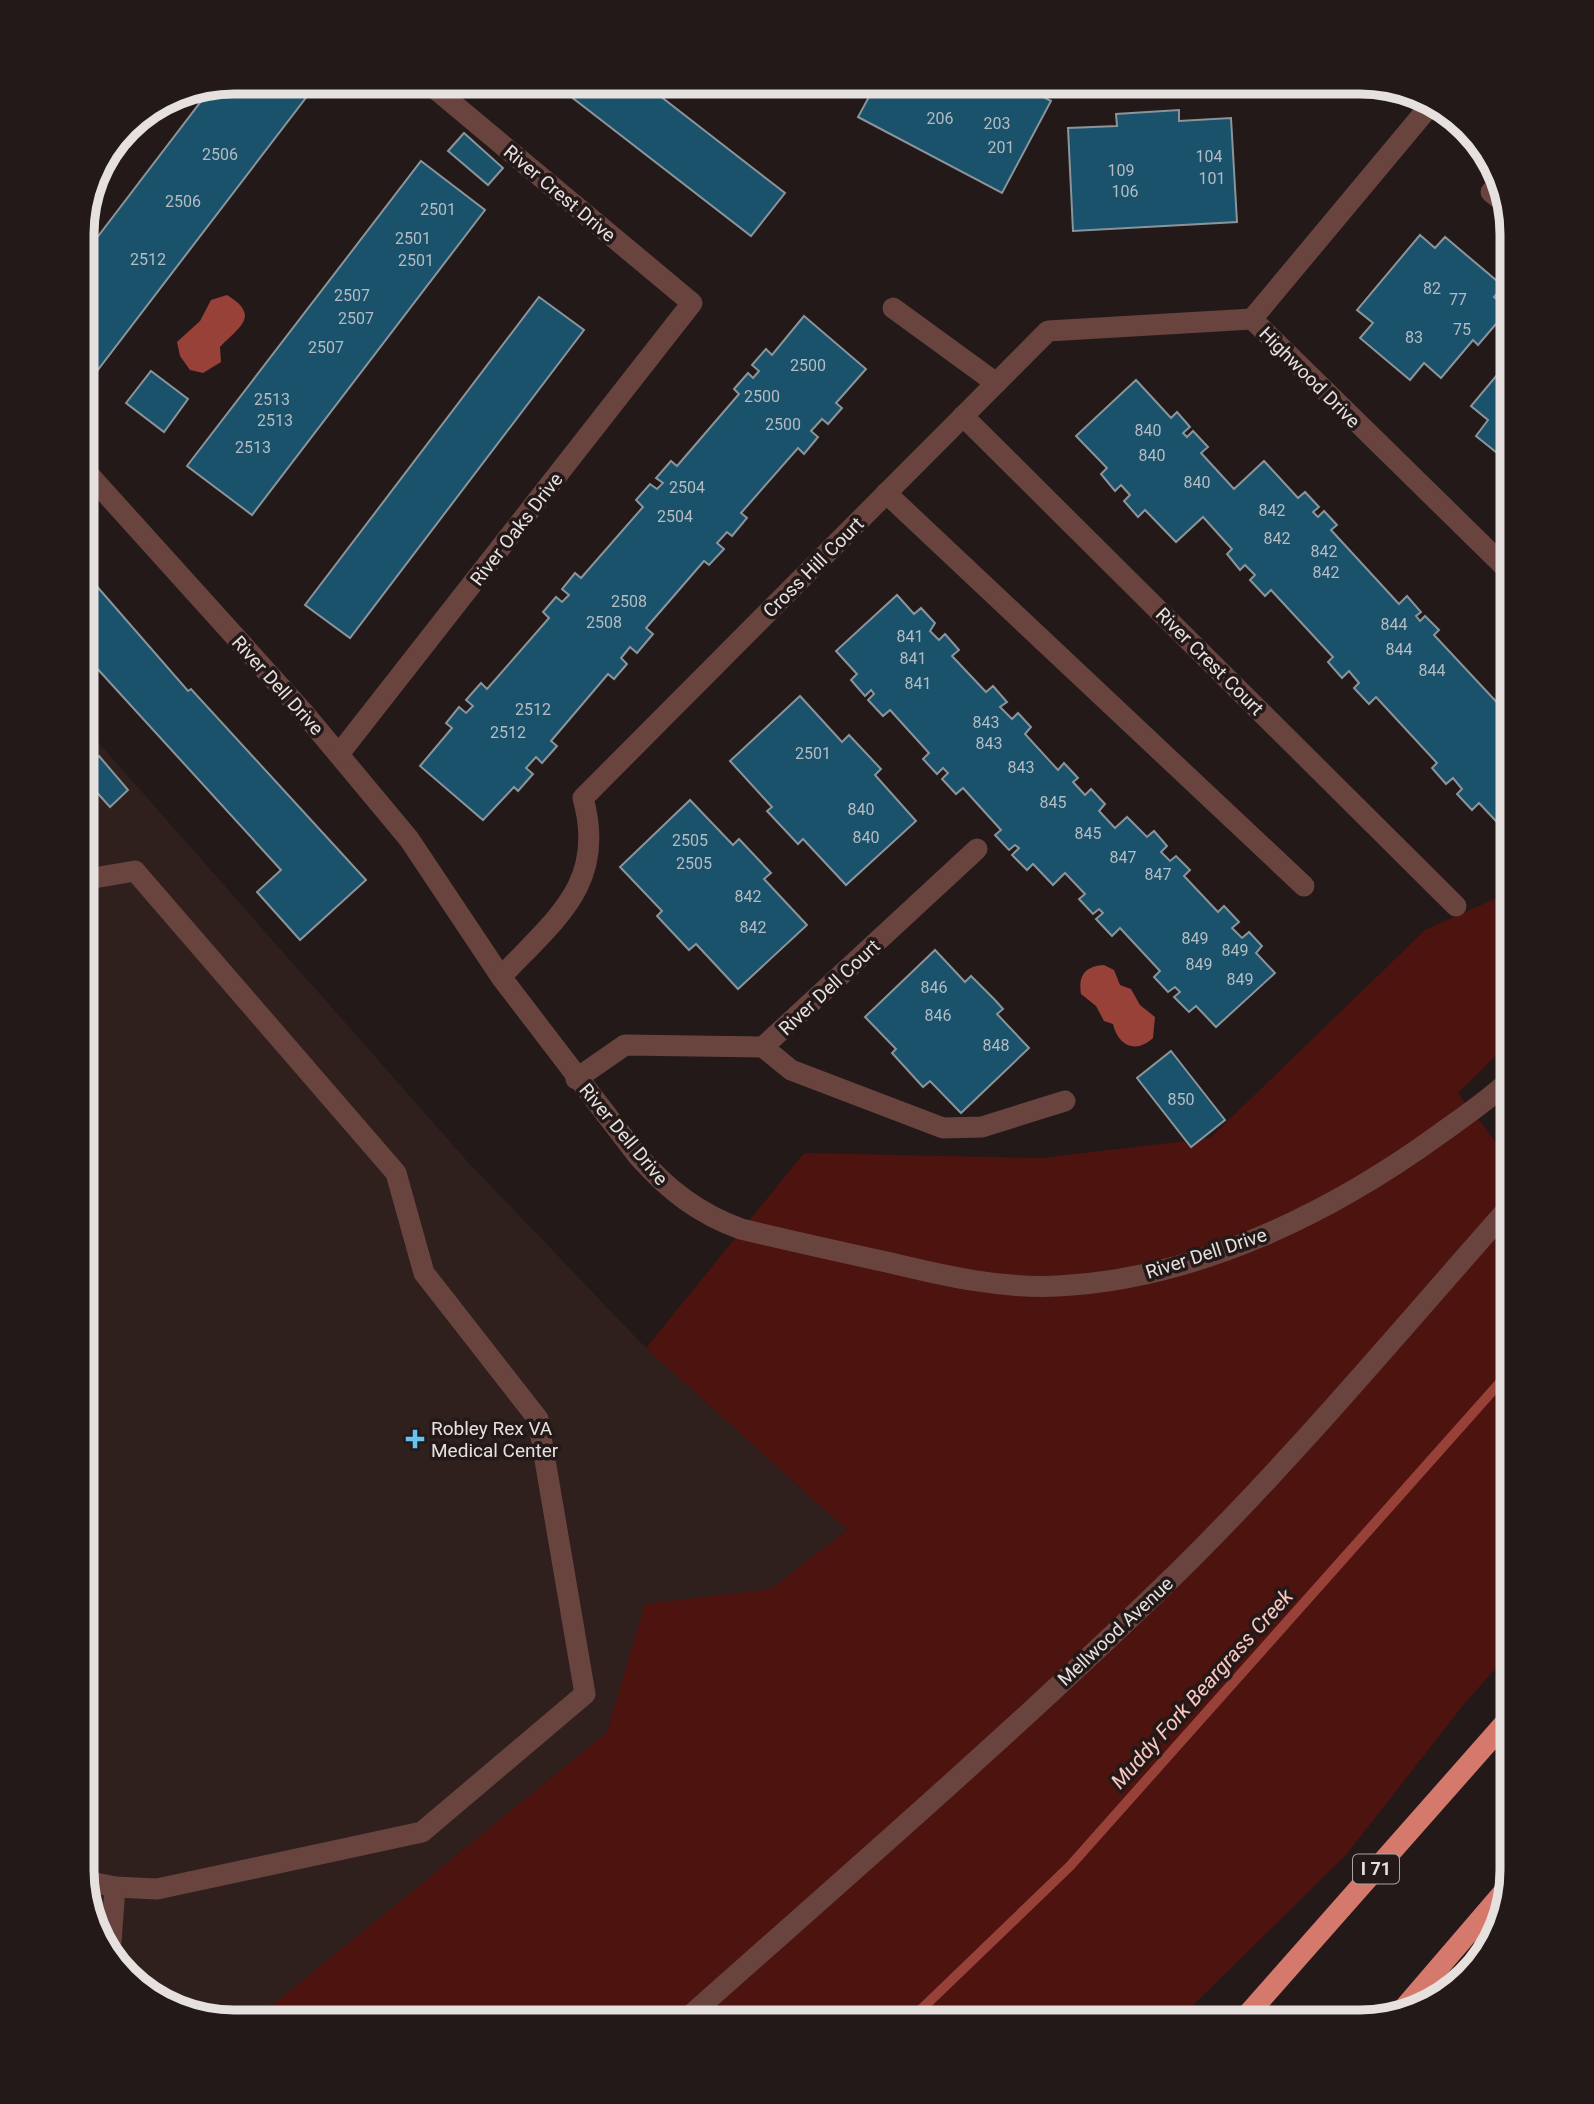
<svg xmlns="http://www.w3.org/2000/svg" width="1594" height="2104" font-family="Roboto,sans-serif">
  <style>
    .built { fill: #2f201e }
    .green { fill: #4d130e }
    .water { fill: #974138 }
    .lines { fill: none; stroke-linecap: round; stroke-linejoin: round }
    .stream { stroke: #974138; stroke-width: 10 }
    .building { fill: #1a516b; stroke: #8b949a; stroke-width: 2 }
    .minor { stroke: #69443f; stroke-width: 21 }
    .highway { stroke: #d6796d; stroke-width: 21 }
    .poi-dot { fill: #69c3f1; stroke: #221918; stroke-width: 2.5 }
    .labels { text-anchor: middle; stroke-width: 7; stroke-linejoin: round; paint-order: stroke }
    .number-label { font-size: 16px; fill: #b3bcc2 }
    .shield { fill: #221918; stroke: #aba4a3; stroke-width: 2 }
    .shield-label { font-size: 18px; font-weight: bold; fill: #e6e0df }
    .street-label { font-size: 19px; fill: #e6e0df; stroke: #221918 }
    .poi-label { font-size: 19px; fill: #e6e0df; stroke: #221918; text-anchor: start }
    .water-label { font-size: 21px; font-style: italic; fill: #fac7c0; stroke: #221918 }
    .rim { fill: none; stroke: #e6e0df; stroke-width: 9 }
  </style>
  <rect width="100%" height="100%" fill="#221918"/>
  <!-- built -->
  <path class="built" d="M83,725l384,436 179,187 201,182 -76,59 -126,16 -38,127 -355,290h-17l-76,-21 -51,-47 -26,-85z"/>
  <!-- green -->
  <g class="green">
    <path d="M1512,891v149l-54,53 54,70v487l-47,53 -119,152 -170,167h-924l355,-290 38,-128 126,-15 76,-59 -201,-182 158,-195 238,5 168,-20 215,-208z"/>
    <path d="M1499,1918l-8,27 -47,51 -17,5z"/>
  </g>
  <!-- water -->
  <g class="water">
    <path d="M227,295c35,21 11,33 -7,52l1,15 -18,11 -13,-3 -10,-14 -3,-14 23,-21 11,-21z"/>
    <path d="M1104,965l10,5 6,15 11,4 9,16 15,12 -2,21c-17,16 -35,8 -40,-14l-9,-3 -8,-15 -15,-12c-3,-18 4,-28 23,-29z"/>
  </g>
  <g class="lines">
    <!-- stream -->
    <path class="stream" d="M908,2022l162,-156 442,-497"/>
  </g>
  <!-- building -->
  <g class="building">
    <path d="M235,82h83l-221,289 -14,-11v-104l129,-169z"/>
    <path d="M552,82h90l143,111 -34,43z"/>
    <path d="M877,82h138l36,19 -49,92 -144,-76z"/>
    <path d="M1179,110v11l52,-3 6,104 -164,9 -5,-103 49,-2 -1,-12z"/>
    <path d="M464,133l39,35 -15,17 -40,-34z"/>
    <path d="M421,161l64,49 -233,305 -65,-49z"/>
    <path d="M1420,235l15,13 10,-11 58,49 -9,11 15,12 -31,36 -5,-5 -32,38 -17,-15 -14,17 -50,-42 13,-15 -16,-13z"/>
    <path d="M539,297l45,33 -234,308 -45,-33z"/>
    <path d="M804,316l62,53 -30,34 6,5 -14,16 -6,-5 -11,12 7,6 -14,17 -6,-6 -57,65 6,5 -15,18 -5,-4 -10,11 7,6 -15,16 -5,-4 -58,67 7,6 -16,19 -7,-6 -9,11 6,6 -13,15 -6,-5 -57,67 6,5 -15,17 -6,-6 -10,11 7,6 -15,17 -4,-4 -31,33 -63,-54 32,-38 -6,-5 13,-16 7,6 7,-7 -7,-6 15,-17 6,6 62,-71 -6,-6 13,-15 6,5 7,-7 -7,-6 13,-16 6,5 62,-71 -7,-7 14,-16 7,5 6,-6 -7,-5 15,-17 6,5 62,-72 -5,-5 14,-16 5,5 6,-7 -7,-6 14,-16 6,6z"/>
    <path d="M1512,357v108l-36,-29 12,-16 -17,-14z"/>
    <path d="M151,371l37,28 -24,33 -38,-29z"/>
    <path d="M1136,380l35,38 6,-6 13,15 -7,6 4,4 6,-6 15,16 -7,6 33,36 30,-28 34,37 7,-6 14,15 -6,5 5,5 6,-6 13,14 -6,5 68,74 8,-8 14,16 -5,4 4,5 5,-5 14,14 -5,5 70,75 5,-6 3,3 -1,130 -32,-34 -7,7 -15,-16 5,-5 -9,-11 -7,6 -14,-16 5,-5 -61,-66 -7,7 -15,-16 5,-5 -10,-12 -7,7 -14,-16 5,-5 -62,-67 -6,6 -15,-16 5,-5 -10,-10 -5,5 -13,-16 5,-5 -29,-32 -27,25 -31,-32 -7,7 -14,-16 6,-6 -9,-10 -6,6 -14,-17 6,-6 -31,-32z"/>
    <path d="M87,575l101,116 3,-2 175,191 -66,60 -43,-48 24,-22 -198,-217v-74z"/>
    <path d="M897,595l17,19 7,-6 14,15 -5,8 9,9 6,-6 14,16 -7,6 34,36 7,-6 14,16 -7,5 12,12 6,-6 13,14 -6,7 33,36 6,-7 14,15 -5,4 12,13 6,-6 14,15 -6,7 16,17 12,-11 20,20 7,-6 13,15 -6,6 9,9 6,-5 14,14 -6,6 34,36 6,-6 15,16 -7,6 10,10 7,-6 13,14 -6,7 19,20 -59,54 -20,-21 -7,6 -15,-15 6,-5 -5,-5 -7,5 -14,-15 6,-6 -40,-43 -8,8 -16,-17 7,-6 -4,-4 -6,5 -14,-15 6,-5 -20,-21 -12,12 -20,-21 -6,6 -15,-15 7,-7 -4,-3 -6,5 -14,-15 6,-5 -38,-42 -7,6 -14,-15 6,-6 -5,-5 -6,6 -14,-15 6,-6 -39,-43 -7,6 -15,-16 6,-6 -3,-4 -6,6 -14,-16 6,-6 -21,-23z"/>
    <path d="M800,696l42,46 7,-7 32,34 -6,6 41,46 -70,64 -43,-46 -5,5 -31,-33 5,-4 -42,-46z"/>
    <path d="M99,756l29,34 -18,17 -28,-31v-5z"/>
    <path d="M690,800l43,45 6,-6 32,34 -7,6 43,46 -69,64 -42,-45 -7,6 -32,-34 5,-5 -42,-44z"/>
    <path d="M935,950l30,32 6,-6 24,24 8,9 -6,5 32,34 -68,65 -31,-32 -7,6 -31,-34 4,-4 -31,-32z"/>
    <path d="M1171,1051l54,69 -34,27 -54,-69z"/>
  </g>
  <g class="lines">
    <!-- minor -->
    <g class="minor">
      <path d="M1497,186l-6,6 10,8"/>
      <path d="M893,308l103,75"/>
      <path d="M1252,319l260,255"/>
      <path d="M1252,319l181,-217"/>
      <path d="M963,416l493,490"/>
      <path d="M83,468l221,245 105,126 92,138 137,179c30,34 61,58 103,73 50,12 100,23 150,34 54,13 111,26 167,23 139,-7 273,-73 383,-153 25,-18 49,-34 71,-55"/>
      <path d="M886,493l418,393"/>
      <path d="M339,754l353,-451 -265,-221"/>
      <path d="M82,880l53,-9 261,302 28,100 114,146 47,275 -163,138 -265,57 -42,-2"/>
      <path d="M501,977c54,-58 106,-93 82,-179l465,-467 204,-12"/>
      <path d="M763,1047l28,23 152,58 39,-1 83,-26"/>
      <path d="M576,1079l49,-34 138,2 214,-198"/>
      <path d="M86,1881l29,6 -5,69"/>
      <path d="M683,2022c166,-148 335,-294 494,-449 118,-116 225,-245 335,-369"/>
    </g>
    <!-- highway -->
    <g class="highway">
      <path d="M1404,2008l103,-120"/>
      <path d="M1241,2022l271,-307"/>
    </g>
  </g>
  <!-- markers -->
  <path class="poi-dot" d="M411.5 1428.5h7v7h7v7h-7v7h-7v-7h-7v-7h7z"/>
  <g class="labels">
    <!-- number labels -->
    <g class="number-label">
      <text x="940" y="124">206</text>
      <text x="997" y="129">203</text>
      <text x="1001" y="153">201</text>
      <text x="220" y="160">2506</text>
      <text x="1209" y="162">104</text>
      <text x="1121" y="176">109</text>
      <text x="1212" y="184">101</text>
      <text x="1125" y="197">106</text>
      <text x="183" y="207">2506</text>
      <text x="438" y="215">2501</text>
      <text x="413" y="244">2501</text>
      <text x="148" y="265">2512</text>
      <text x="416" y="266">2501</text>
      <text x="1432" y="294">82</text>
      <text x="352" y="301">2507</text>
      <text x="1458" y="305">77</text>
      <text x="356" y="324">2507</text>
      <text x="1462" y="335">75</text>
      <text x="1414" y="343">83</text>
      <text x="326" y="353">2507</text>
      <text x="808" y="371">2500</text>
      <text x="762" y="402">2500</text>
      <text x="272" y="405">2513</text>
      <text x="275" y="426">2513</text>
      <text x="783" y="430">2500</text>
      <text x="1148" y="436">840</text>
      <text x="253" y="453">2513</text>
      <text x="1152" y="461">840</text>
      <text x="1197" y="488">840</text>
      <text x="687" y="493">2504</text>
      <text x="1272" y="516">842</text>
      <text x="675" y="522">2504</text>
      <text x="1277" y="544">842</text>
      <text x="1324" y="557">842</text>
      <text x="1326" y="578">842</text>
      <text x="629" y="607">2508</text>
      <text x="604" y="628">2508</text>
      <text x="1394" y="630">844</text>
      <text x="910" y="642">841</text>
      <text x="1399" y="655">844</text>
      <text x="913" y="664">841</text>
      <text x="1432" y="676">844</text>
      <text x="918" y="689">841</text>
      <text x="533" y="715">2512</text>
      <text x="986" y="728">843</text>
      <text x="508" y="738">2512</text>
      <text x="989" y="749">843</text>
      <text x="813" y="759">2501</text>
      <text x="1021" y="773">843</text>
      <text x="1053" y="808">845</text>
      <text x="861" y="815">840</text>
      <text x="1088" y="839">845</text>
      <text x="866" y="843">840</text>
      <text x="690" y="846">2505</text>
      <text x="1123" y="863">847</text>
      <text x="694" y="869">2505</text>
      <text x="1158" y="880">847</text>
      <text x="748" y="902">842</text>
      <text x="753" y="933">842</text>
      <text x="1195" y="944">849</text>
      <text x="1235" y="956">849</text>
      <text x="1199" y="970">849</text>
      <text x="1240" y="985">849</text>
      <text x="934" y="993">846</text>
      <text x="938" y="1021">846</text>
      <text x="996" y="1051">848</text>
      <text x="1181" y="1105">850</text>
    </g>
    <!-- shield labels -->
    <rect class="shield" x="1353" y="1854.5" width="46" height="29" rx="5"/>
    <g class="shield-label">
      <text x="1376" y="1875">I 71</text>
    </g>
    <!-- street labels -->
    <g class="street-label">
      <text transform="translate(560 193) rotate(40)" y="7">River Crest Drive</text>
      <text transform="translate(1310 377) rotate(45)" y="7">Highwood Drive</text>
      <text transform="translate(516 529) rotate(-52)" y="7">River Oaks Drive</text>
      <text transform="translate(813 567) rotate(-45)" y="7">Cross Hill Court</text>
      <text transform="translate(1210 661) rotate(45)" y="7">River Crest Court</text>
      <text transform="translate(278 685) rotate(48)" y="7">River Dell Drive</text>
      <text transform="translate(829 987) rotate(-43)" y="7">River Dell Court</text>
      <text transform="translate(624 1134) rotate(50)" y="7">River Dell Drive</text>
      <text transform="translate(1206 1253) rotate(-18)" y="7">River Dell Drive</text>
      <text transform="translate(1115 1631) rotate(-43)" y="7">Mellwood Avenue</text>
    </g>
    <!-- poi labels -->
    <g class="poi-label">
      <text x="431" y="1435">Robley Rex VA<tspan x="431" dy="22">Medical Center</tspan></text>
    </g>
    <!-- water labels -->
    <g class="water-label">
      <text transform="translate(1202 1689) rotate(-48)" y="7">Muddy Fork Beargrass Creek</text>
    </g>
  </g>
  <!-- crop -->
  <path d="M0 0H1594V2104H0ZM234 94H1360A140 140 0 0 1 1500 234V1870A140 140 0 0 1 1360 2010H234A140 140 0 0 1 94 1870V234A140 140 0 0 1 234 94Z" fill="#221918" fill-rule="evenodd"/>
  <path class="rim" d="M234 94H1360A140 140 0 0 1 1500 234V1870A140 140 0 0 1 1360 2010H234A140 140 0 0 1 94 1870V234A140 140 0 0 1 234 94Z"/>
</svg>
